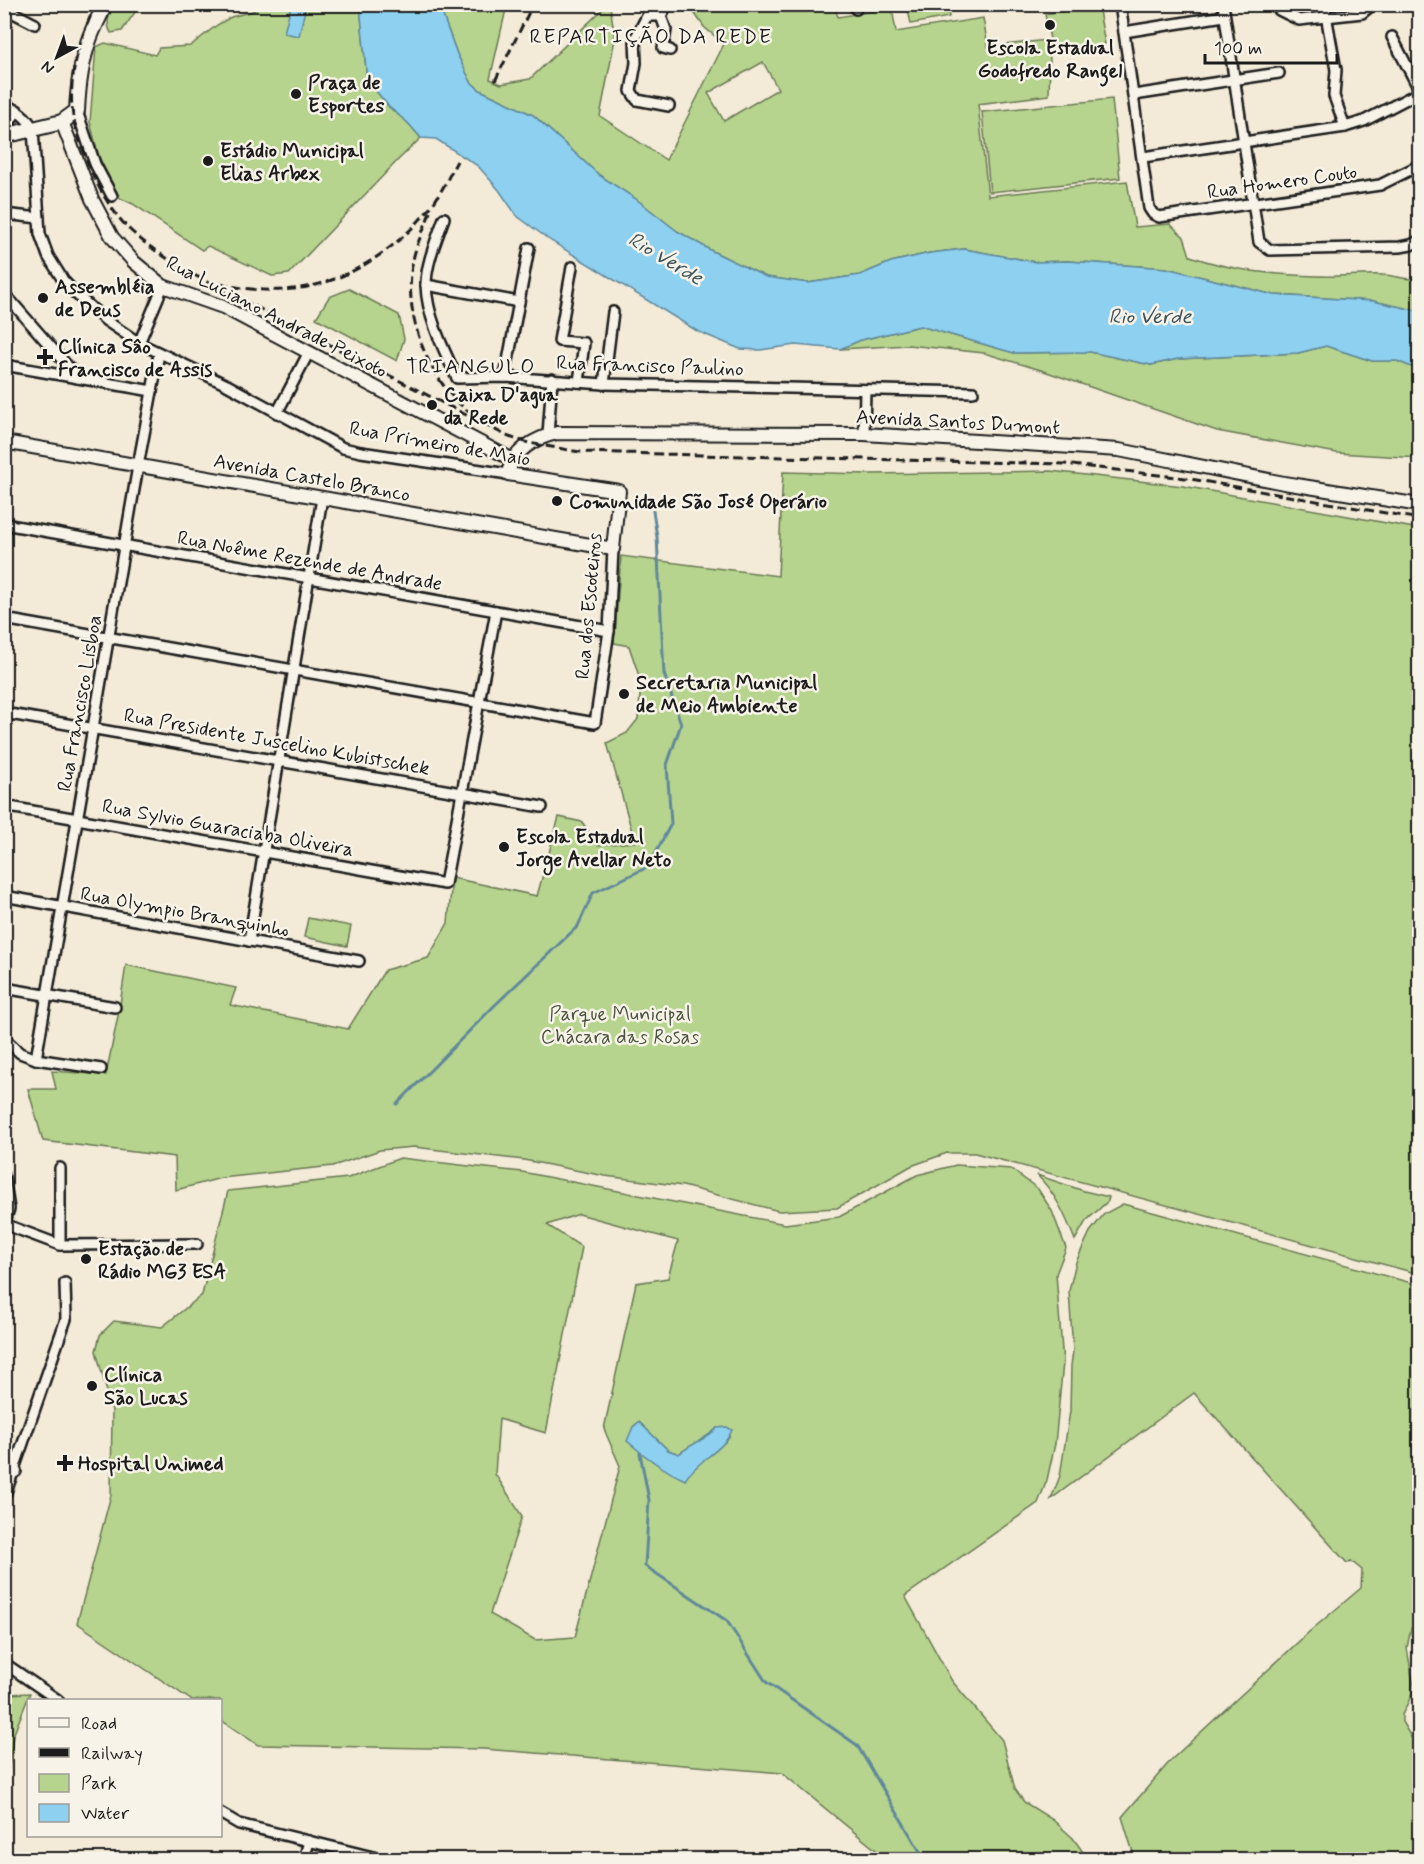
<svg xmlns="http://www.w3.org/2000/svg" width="1424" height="1864" font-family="Mynerve,sans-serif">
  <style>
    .green { fill: #b6d48d; stroke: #697854; stroke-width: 1.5; fill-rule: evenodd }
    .water { fill: #8ed0ef; stroke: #60889b; stroke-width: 1.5 }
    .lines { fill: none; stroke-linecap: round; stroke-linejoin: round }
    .stream { stroke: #60889b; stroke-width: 3 }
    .minor-casing { stroke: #1c1c1c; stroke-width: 14 }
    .tertiary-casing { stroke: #1c1c1c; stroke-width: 16 }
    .secondary-casing { stroke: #1c1c1c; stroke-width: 18 }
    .minor { stroke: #f7f3e8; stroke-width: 9 }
    .tertiary { stroke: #f7f3e8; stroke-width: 12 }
    .secondary { stroke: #f7f3e8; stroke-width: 14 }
    .rail { stroke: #1c1c1c; stroke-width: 3; stroke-dasharray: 9 4.5; stroke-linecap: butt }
    .poi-dot { fill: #1c1c1c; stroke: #f7f3e8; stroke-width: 2 }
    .labels { text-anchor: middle; stroke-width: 5; stroke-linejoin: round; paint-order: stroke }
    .poi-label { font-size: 20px; font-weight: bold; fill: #1c1c1c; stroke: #f7f3e8; text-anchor: start }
    .street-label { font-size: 20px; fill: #1c1c1c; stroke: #f7f3e8 }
    .park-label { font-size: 20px; fill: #4a533e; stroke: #f7f3e8 }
    .neighbourhood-label { font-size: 21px; letter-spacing: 1.5px; fill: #1c1c1c; stroke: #f7f3e8 }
    .water-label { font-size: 21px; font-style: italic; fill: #3e525b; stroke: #f7f3e8 }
  </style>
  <rect width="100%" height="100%" fill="#f3ead8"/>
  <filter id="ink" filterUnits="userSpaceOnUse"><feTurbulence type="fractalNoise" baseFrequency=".0167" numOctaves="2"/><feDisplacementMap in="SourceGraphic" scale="12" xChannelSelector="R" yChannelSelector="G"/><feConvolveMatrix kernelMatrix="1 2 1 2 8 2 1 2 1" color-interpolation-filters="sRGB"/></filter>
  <g filter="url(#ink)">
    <!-- green -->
    <g class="green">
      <path d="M115,4l25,1 -18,26 -11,2c-6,-11 -2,-18 4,-29z"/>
      <path d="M261,5h99l7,75 22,27 19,16 13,15 -22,21 -110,115 -17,2 -64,-30 -6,4 -69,-46 -13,-6 -12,-22 -9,-19 -9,-35 6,-75 9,-4 50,12 4,-7 31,-2 27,-21 14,-8 22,-6z"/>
      <path d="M439,5h68l-17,74 11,5 29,-5 77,-74h3l5,34 -15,77 66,44 58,-116 -20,-17 -15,-22h145l4,12 54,-9 4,24 87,-14 5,29 58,-7 4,19 -1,36 -71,9 10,92 139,-15 8,46 35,-3 14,13 6,19c42,15 85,19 128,20 22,1 44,-2 65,-1 14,0 24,7 36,2v34l-46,-10 -99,-6 -108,-27 -99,-7 -31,1 -72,-13 -34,4 -39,9 -31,13 -52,8 -42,-6 -54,-26 -35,-20 -41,-32 -37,-24 -66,-60 -53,-25 -9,-8 -14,-28zM763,62l15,27 -54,32 -16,-28z"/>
      <path d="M907,5h40l2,12 -38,7z"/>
      <path d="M1098,5l7,39 -52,10 -8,-40z"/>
      <path d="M1112,99l8,79 -130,14 -8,-80z"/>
      <path d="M349,289l50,26 5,24 -7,22 -81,-43 13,-21z"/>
      <path d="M920,326l94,27 76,-1 61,13 27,-6 120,-6 28,-7 46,15h25l22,9v88l-82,-5 -120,-22 -176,-61 -57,-17 -76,-8 -68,4 21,-9z"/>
      <path d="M1050,471l133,15 236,43v745l-444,-121h-28l-36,13 -74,42 -58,3 -96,-25 -78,-10 -81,-16 -110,-13 -34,3 -47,16 -112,12 -45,12 -1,-33 -132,-16 -15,-52h28l-4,-18 54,4 13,-64 7,-46 110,23 -6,17 118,24 37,-59 43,-12 20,-35 4,-45 85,18 22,-79 23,5 16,23 37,-3 -28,-99 20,-10 11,-14 3,-37 -12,-36 -15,-3 7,-87 157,20 5,-104 87,2z"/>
      <path d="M308,918l43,8 -4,20 -43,-9z"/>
      <path d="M400,1158l122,14 263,52 54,-7 78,-42 39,-10 55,4 27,20 14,22 14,37 -10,26 7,89 -8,81 -8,36 -9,23 -133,93 47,85 50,59 13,49 9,13 29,18 20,18 15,21h-201l-105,-86 -298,-24 -226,-4 -37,-25 -1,-20h-29l-114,-77 34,-128 1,-84 -16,-60 4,-16 14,-14 48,6 40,-32 26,-104 120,-13zM579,1214l99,27 -10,37 -32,5 -32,146 16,37 -45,171 -40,3 -45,-26 32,-98 -27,-42 4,-55 47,14 36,-186 -35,-22zM639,1422l29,28 11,4c12,-10 28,-15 38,-26l13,7 -5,7 -34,27 -58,-42z"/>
      <path d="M1037,1175l47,16 25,6 -1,4 -22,20 -11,19c-10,-25 -19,-46 -38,-65z"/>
      <path d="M1123,1204l296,81 1,340 -9,3 -4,20 6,34 -1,12 -10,21v7l17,28v109h-284l-13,-42 50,-58 137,-127 52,-44 1,-18 -11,-9 -4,2 -153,-170 -143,106 9,-23 10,-65 1,-45 2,-15 -4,-60 7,-29 14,-30 14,-18z"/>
      <path d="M30,1693l-17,43 -8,63v-102l4,-3z"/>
    </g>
    <!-- water -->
    <g class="water">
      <path d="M291,5h15l-7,31 -15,-3z"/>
      <path d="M360,5h79l18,49 14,28 9,8 53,25 66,60 37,24 41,32 35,20 54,26 42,6 52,-8 31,-13 39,-9 34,-4 72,13 31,-1 99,7 108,27 99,6 46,10v59l-22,-9h-25l-46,-15 -28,7 -120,6 -27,6 -61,-13 -76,1 -94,-27 -59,14 -21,9 -45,-4 -35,5 -20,-1 -43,-18 -146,-90 -34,-25 -18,-26 -21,-24 -42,-27 -15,-1 -13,-15 -19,-16 -22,-27z"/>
      <path d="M639,1422l29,28 11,4c12,-10 28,-15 38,-26l10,-1 5,3c-8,21 -35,30 -47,50 -22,-10 -41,-24 -58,-39l6,-14z"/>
    </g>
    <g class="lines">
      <!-- stream -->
      <g class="stream">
        <path d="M397,1104l98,-99 83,-79 15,-33 55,-26 23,-43 -4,-59 14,-41 -17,-50 -7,-137 -4,-26"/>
        <path d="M640,1453l9,47 -4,66 82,55 39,61 91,63 68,115"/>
      </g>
      <!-- minor casing -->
      <g class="minor-casing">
        <g id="minor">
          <path d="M667,4l-6,12 5,14 -3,18 7,2"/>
          <path d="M855,4l1,5"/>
          <path d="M1120,4l29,204 4,6 6,3 221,-32 40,-20"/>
          <path d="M1223,4l36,238 11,8 130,-3 11,-2 9,-5"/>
          <path d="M1280,4l-1,6 20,10 63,-7 11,-9"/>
          <path d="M1324,4l12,66 -2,26 11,31"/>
          <path d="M4,8l31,16"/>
          <path d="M661,16h-14l-12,23 1,24 -5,28 6,9 32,6"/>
          <path d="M1124,32l100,-16"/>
          <path d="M1392,37l28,54"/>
          <path d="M1134,95l145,-22"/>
          <path d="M4,104c12,6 23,12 29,25l7,105 8,22 15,24 13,14 29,26 34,23 88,42 116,63 18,4 147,22"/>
          <path d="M77,111l18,53 17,32"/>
          <path d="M4,132l13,-22"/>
          <path d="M1143,157l202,-30 19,-6 56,-29"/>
          <path d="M4,214l35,4"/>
          <path d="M444,218c-7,21 -18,45 -18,67 1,32 18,65 31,93l48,-1 99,7 369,8"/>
          <path d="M572,267l-13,74 25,2 -5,39"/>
          <path d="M426,285l93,17"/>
          <path d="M4,293l74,85"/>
          <path d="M139,343l24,-57"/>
          <path d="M4,365l148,26"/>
          <path d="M505,377l24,-129"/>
          <path d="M604,384l9,-72"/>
          <path d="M277,413l32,-61"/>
          <path d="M864,434l1,-44"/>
          <path d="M548,435l4,-56"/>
          <path d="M4,524l605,107"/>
          <path d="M4,619l591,104 14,-92 4,-82"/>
          <path d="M4,713l538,94"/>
          <path d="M4,806l441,78 51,-273"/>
          <path d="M4,896l355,65"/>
          <path d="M249,941l73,-443"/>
          <path d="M4,988l111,19"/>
          <path d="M4,1038l16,15 16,6 65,10"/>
          <path d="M36,1059l102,-593 21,-112"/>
          <path d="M4,1177l5,32 -5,15"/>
          <path d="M4,1224l56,21 137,-1"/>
          <path d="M60,1245v-77"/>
          <path d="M4,1498l62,-179 -1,-36"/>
          <path d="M4,1663l54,37"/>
          <path d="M220,1813l19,11 146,36"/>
          <path d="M304,1860l5,-19"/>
        </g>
      </g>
      <!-- tertiary casing -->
      <g class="tertiary-casing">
        <g id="tertiary">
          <path d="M62,122l30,77 20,38 22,25 29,24 60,21 290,153"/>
          <path d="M4,442l609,107 6,-58 -111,-17c4,-23 27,-36 49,-41l307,1 255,16 165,33 136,22"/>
          <path d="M4,1467l11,4"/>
        </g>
      </g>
      <!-- secondary casing -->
      <g class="secondary-casing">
        <path id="secondary" d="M4,136l58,-14 15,-11c1,-23 4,-49 12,-71 4,-12 11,-24 16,-36"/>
      </g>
      <!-- minor -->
      <use href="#minor" class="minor"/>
      <!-- tertiary -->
      <use href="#tertiary" class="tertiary"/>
      <!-- secondary -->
      <use href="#secondary" class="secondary"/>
      <!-- rail -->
      <g class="rail">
        <path d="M96,4c-16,34 -29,74 -23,112 2,15 9,30 14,44 10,26 23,50 43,70 19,18 41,31 64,45l315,162 20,6 51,9 484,12 121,14 235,41"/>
        <path d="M495,81l38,-77"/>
        <path d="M430,212c-5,16 -14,32 -17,48 -11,52 14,119 55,151"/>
        <path d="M220,284c24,5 49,8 73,5 54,-5 111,-44 142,-88 8,-12 15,-27 22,-40"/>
      </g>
    </g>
  </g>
  <!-- markers -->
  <g class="poi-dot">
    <circle cx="1050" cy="25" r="6"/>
    <circle cx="296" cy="94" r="6"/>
    <circle cx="208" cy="161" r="6"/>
    <circle cx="43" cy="298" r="6"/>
    <path d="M42 348h6v6h6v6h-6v6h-6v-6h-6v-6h6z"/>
    <circle cx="432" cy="405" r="6"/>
    <circle cx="557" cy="501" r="6"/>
    <circle cx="624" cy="694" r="6"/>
    <circle cx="504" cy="847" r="6"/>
    <circle cx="86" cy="1259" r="6"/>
    <circle cx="92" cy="1386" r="6"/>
    <path d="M62 1454h6v6h6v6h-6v6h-6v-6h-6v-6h6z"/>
  </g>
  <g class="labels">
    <!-- poi labels -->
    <g class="poi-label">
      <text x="1050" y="54" text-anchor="middle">Escola Estadual<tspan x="1050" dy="23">Godofredo Rangel</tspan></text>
      <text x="308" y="89">Praça de<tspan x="308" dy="23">Esportes</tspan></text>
      <text x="220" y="157">Estádio Municipal<tspan x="220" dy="23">Elias Arbex</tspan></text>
      <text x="55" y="293">Assembléia<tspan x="55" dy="23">de Deus</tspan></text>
      <text x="58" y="353">Clínica Sâo<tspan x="58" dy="23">Francisco de Assis</tspan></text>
      <text x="444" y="401">Caixa D'agua<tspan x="444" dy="23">da Rede</tspan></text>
      <text x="569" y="508">Comunidade São José Operário</text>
      <text x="636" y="689">Secretaria Municipal<tspan x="636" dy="23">de Meio Ambiente</tspan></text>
      <text x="516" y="843">Escola Estadual<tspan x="516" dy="23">Jorge Avellar Neto</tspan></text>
      <text x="98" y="1255">Estação de<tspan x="98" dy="23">Rádio MG3 ESA</tspan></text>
      <text x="104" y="1381">Clínica<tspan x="104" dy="23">São Lucas</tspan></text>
      <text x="78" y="1470">Hospital Unimed</text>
    </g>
    <!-- street labels -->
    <g class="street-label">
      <text transform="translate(1282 181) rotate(-8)" y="7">Rua Homero Couto</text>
      <text transform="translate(277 316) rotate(27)" y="7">Rua Luciano Andrade Peixoto</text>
      <text transform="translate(650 365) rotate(2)" y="7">Rua Francisco Paulino</text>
      <text transform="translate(958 421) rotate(3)" y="7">Avenida Santos Dumont</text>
      <text transform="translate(440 443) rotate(10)" y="7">Rua Primeiro de Maio</text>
      <text transform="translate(312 477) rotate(10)" y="7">Avenida Castelo Branco</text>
      <text transform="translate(310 560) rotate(10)" y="7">Rua Noême Rezende de Andrade</text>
      <text transform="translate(588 606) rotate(-85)" y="7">Rua dos Escoteiros</text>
      <text transform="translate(79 703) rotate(-80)" y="7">Rua Francisco Lisboa</text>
      <text transform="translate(277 741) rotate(10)" y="7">Rua Presidente Juscelino Kubistschek</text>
      <text transform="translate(228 827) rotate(10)" y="7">Rua Sylvio Guaraciaba Oliveira</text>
      <text transform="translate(185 911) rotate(10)" y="7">Rua Olympio Branquinho</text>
    </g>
    <!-- park labels -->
    <g class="park-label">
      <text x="620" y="1020">Parque Municipal<tspan x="620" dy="23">Chácara das Rosas</tspan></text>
    </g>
    <!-- neighbourhood labels -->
    <g class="neighbourhood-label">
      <text x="651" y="43">REPARTIÇÃO DA REDE</text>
      <text x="471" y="373">TRIANGULO</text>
    </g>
    <!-- water labels -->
    <g class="water-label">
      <text transform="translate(666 258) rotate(31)" y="7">Rio Verde</text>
      <text x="1150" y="323">Rio Verde</text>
    </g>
  </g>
  <!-- margin -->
  <rect width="1424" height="1864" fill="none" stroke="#f7f3e8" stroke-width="24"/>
  <rect x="12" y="12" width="1400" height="1840" fill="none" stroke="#1c1c1c" stroke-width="2" filter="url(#ink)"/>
  <!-- legend -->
  <rect x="27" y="1699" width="195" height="138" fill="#f7f3e8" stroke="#9f9d96" stroke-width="1.5"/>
  <rect x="39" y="1718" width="30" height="9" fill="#f7f3e8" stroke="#9f9d96" stroke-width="1.5"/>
  <text x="81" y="1729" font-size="18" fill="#1c1c1c">Road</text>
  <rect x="39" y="1748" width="30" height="9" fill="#1c1c1c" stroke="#9f9d96" stroke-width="1.5"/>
  <text x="81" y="1759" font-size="18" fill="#1c1c1c">Railway</text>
  <rect x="39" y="1774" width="30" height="18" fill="#b6d48d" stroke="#9f9d96" stroke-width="1.5"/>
  <text x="81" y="1789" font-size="18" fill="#1c1c1c">Park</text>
  <rect x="39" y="1804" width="30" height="18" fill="#8ed0ef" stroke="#9f9d96" stroke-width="1.5"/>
  <text x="81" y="1819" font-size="18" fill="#1c1c1c">Water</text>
  <!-- north arrow -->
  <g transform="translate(57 57) rotate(221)" stroke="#f7f3e8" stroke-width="4.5" paint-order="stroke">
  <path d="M0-4.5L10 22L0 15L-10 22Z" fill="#1c1c1c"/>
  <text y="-9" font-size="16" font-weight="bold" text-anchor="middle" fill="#1c1c1c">N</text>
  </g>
  <!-- scale -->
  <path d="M1205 54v9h132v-9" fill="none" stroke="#1c1c1c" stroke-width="3"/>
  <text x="1214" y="54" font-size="18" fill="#1c1c1c" stroke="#f7f3e8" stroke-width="4.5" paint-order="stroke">100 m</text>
</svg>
